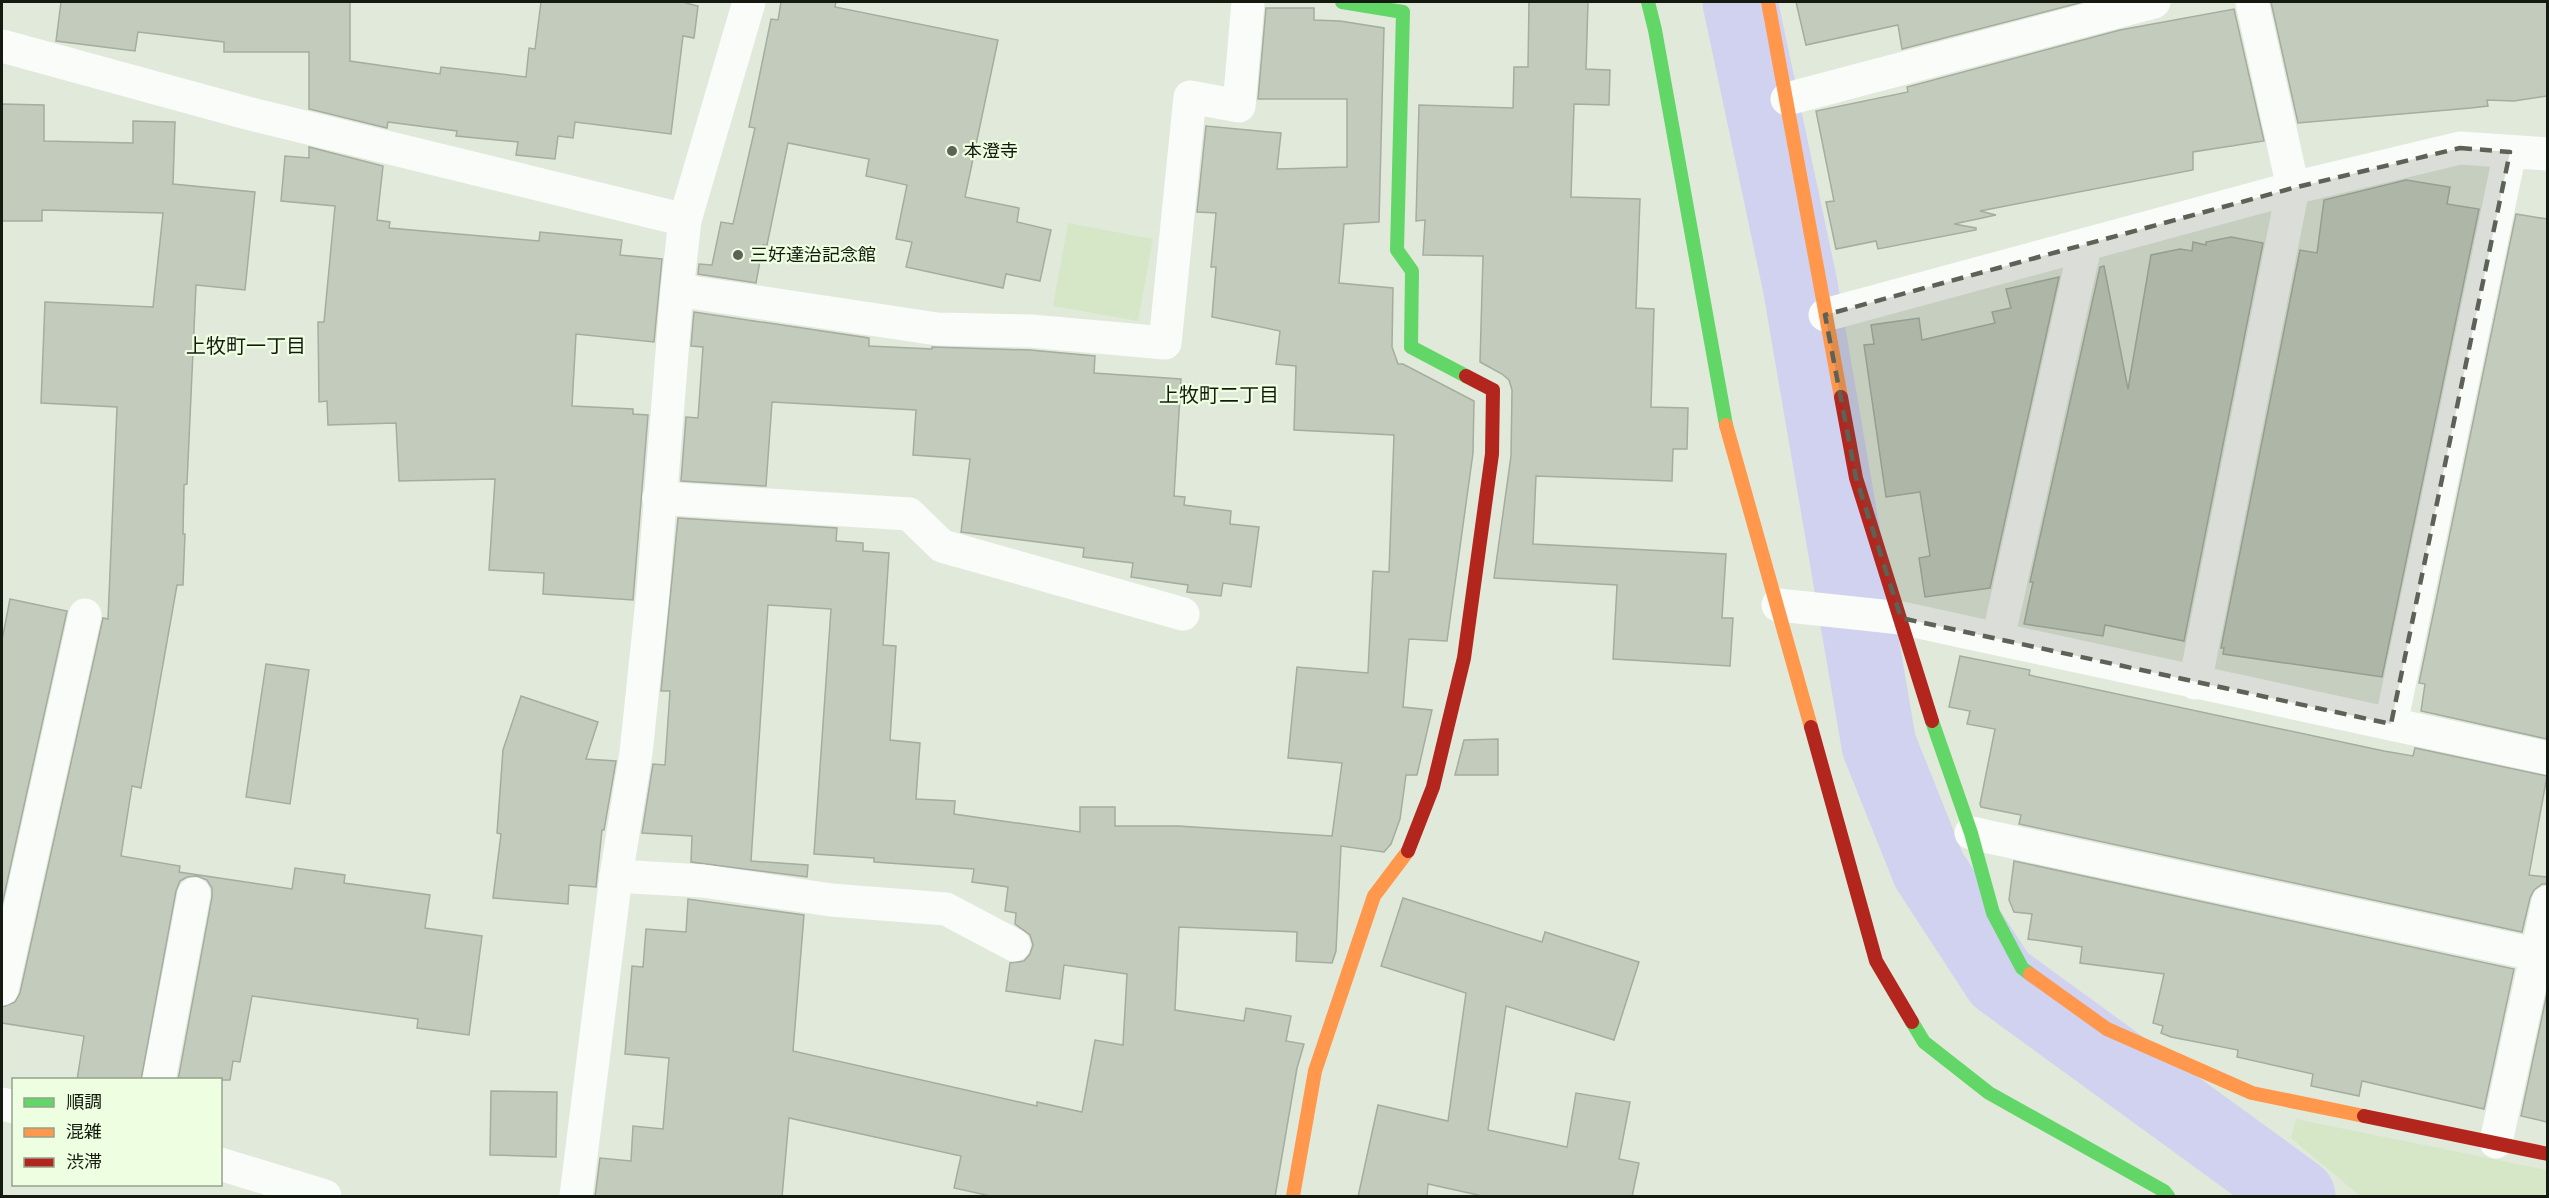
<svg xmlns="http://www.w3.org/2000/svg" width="2549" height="1198" font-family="'Libre Baskerville','Noto Sans JP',serif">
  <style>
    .green { fill: #d5e7c7 }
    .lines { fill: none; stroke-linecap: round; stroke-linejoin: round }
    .river { stroke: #d1d2f0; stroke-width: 75 }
    .building { fill: #c3cbbd; stroke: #a5aca0; stroke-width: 1.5 }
    .street { stroke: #fafcf9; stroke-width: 33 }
    .fast { stroke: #63d668; stroke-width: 14 }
    .slow { stroke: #ff974d; stroke-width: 14 }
    .jam { stroke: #b3261e; stroke-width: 14 }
    .marked { fill: #5c6356; fill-opacity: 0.2; stroke: #5c6356; stroke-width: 4.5; stroke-dasharray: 12 8; stroke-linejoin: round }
    .poi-dot { fill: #5c6356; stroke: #edffe0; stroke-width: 2 }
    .labels { text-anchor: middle; stroke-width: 4.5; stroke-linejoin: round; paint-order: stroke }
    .poi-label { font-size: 18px; fill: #141a0f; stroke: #edffe0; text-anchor: start }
    .neighbourhood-label { font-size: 20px; fill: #141a0f; stroke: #edffe0 }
  </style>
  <rect width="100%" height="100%" fill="#e1eada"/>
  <!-- green -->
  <g class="green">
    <path d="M1068,223l85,16 -15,82 -85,-15z"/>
    <path d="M2296,1119l251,51v26h-187l-69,-58z"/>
  </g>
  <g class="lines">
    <!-- river -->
    <path class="river" d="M1740,2l60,283 79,460 50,125 71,109 298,217"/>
  </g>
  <!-- building -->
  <g class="building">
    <path d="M61,2h289v59l90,13 1,-7 85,10 3,-29 6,1 6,-47h146l-1,1 12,3 -4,32 -11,-2 -12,98 -96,-12 -2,16 -15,-2 -3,23 -39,-4 2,-13 -62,-6 1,-5 -69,-9 -1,6 -78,-19v-57h-85v-10l-86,-10 -3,19 -79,-10z"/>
    <path d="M781,2h55l-1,5 163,33 -33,157 54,11 -2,14 34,8 -11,51 -34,-7 -3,14 -97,-21 6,-25 -16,-3 11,-54 -41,-9 3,-17 -81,-16 -21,102h-4l-7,38 -58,-9 1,-10 13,1 9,-43 12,2 22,-96 -6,-1 22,-108 7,1z"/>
    <path d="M1529,2h59l-2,67 24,1 -1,35 -35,-1 -3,93 69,2 -4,109 18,1 -3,98 37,1 -1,41h-14l-1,32 -136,-5 -3,68 193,10 -4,64h11l-3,48 -117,-7 4,-74 -123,-7 17,-122 1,-66 -3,-10 -7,-6 -22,-12 3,-106 -60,-1 2,-35 -9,1 3,-116 94,3 1,-41h14z"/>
    <path d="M1796,2h287l-181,47 -4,-24 -92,20z"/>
    <path d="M2271,2h276v94l-33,5 -27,-1 1,6 -17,2 -173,15z"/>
    <path d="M1266,8h48v12l26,1 44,7 -5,194 -35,2 -5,59 54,5 -1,59 6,17h5l71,37 -1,52 -26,188 -38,-2 -6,68 29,3 -15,65h-11l-6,44 -9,25 -7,8 -43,-6 -5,105 -4,12 -36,-2 1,-29 -118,-5 -4,83 69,11 2,-13 45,8 -5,25 18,3 -7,24 -22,129h-280l-41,-9 7,-32 -172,-38 -7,79h-187l5,-39 31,3 2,-35 30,3 6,-71 -44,-4 7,-88 11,1 3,-38 40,3 2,-33 116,16 -11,136 244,55v-4l45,10 13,-72 28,5 4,-71 -63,-9 -4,34 -54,-8 4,-28 14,-2 6,-7 3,-9 -3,-10 -15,-11 1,-11 -11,-2 3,-24 -36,-5 2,-13 -100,-7v-4l-60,-4 17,-245 -63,-4 -17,256 57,4 -1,12 -116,-15 1,-26 -50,-3 11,-69 12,1 5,-74h-9l17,-173 159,10 -1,13 27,2v8l26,2 -6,92 13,1 -6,94 30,3 -4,56 39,2 -1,13 126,18v-25h35v19h63l154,10 10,-73 -54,-5 9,-91 71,6 5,-102 16,1 5,-137 -100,-5 2,-64 -20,-2 4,-33 -68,-14 4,-50h-5l5,-54 -19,-1 9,-86 75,7 -4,36 70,-2v-68h-89z"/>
    <path d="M2234,9l30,132 -71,11v18l-213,41 16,4 -42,9 22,4v2l-98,19 -2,-8 -40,8 -10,-47 8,-1 -18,-90 92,-19 -1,-5 213,-57z"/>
    <path d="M2,104l42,1v36l89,2v-22l42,1 -2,62 82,8 -10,98 -49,-5 -9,199 -3,1 -1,49h2l-2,51h-6l-36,203 -9,-2 -11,70 59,10 -1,6 113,17 3,-21 50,7 -1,8 86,12 -5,33 57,8 -13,99 -52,-7 1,-9 -166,-23 -12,66 -7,-1 -3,19h-52l34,-183v-9l-5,-8 -10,-4 -10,1 -7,4 -4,10 -35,189h-64l7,-44 -82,-13v-16l13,-5 5,-9 83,-375 5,1 9,-212 -76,-4 4,-101 108,5 10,-94 -121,-3v11h-40z"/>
    <path d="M309,147l74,19 -6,54 13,2 -1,6 150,13 1,-9 82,8 -2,15 42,4 -8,83 -78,-8 -4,72 61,3v5l15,1 -15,185 -90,-6 1,-21 -55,-3 6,-91 -96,2 -3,-58 -68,2 -1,-24 -8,1 -1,-80h6l11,-116 -54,-5 4,-45 24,2z"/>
    <path d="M2406,180l44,7 -3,17 32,5 -97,468 -159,-23 1,-6h-3l79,-398 17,3 7,-53z"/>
    <path d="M2516,214l31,5v520l-126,-28 4,-27 -6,-1z"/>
    <path d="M2231,237l32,6 -79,398 -79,-16 -2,11 -79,-12 9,-42h-3l70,-315 4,-1 24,123 23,-134 29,-6 12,2 1,-9 13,3v-3z"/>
    <path d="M2059,277l-69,311 -65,9 -6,-39 11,-2 -10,-64 -34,5 -22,-152 10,-1 -3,-19 48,-7 3,22 73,-17 -3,-11 19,-4 -5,-19z"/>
    <path d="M694,312l175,26v8l63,3v-2l98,3 65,6 -1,17 87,6 -7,117 11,1 -1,8 47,6 -1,13 29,3 -8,60 -28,-4 -2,13 -34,-4 1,-7 -57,-8 2,-14 -50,-6 1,-9 -123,-16 9,-73 -57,-4 3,-45 -144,-8 -6,84 -85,-5 5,-64 12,1 5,-71 -12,-1z"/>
    <path d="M10,599l57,12 -65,294v-265z"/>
    <path d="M1960,656l70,14 -1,5 355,76 29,5 2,-8 132,28 -18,99 18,2v7h-5l-8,6 -4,8 -8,34 -503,-108 2,-9 -40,-8 -1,-3 15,-75 -28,-5 3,-13 -21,-4z"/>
    <path d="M266,664l43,6 -19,134 -44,-7z"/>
    <path d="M521,696l77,26 -12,37 30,2 -12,69h-2l-6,57 -27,-2 -1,19 -75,-6 8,-64 -4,-1 6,-83z"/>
    <path d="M1498,739v36h-43l9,-35z"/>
    <path d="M2014,861l500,108 -30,140 -122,-28 -3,15 -48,-10 2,-12 -76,-17 1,-7 -67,-13 -10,-4 2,-7 -10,-3 11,-49 -84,-11 2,-16 -54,-8 4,-25 -18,-2 -5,-12z"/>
    <path d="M1403,898l139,44 3,-10 94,30 -25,78 -108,-34 -18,124 79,17 9,-54 54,9 -11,57 20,4 -7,34h-145l-59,-13 -1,13h-69l20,-92 70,16 18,-128 -85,-27z"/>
    <path d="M2547,993v129l-26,-6z"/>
    <path d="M491,1091l66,1 -1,65 -66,-2z"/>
  </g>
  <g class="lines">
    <!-- street -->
    <g class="street">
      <path d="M2,46l245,67 438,107"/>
      <path d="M1787,99l367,-97"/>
      <path d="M677,290l260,39 94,2 134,12 25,-246 49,9 9,-104"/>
      <path d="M1825,315l468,-127 167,-40 88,6"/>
      <path d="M659,498l250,16 33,32 241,68"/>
      <path d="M1778,605l123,13 647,140"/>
      <path d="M1998,639l87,-393"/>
      <path d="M2195,683l98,-495 -41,-186"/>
      <path d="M2391,724l119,-572"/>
      <path d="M1971,833l577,124"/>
      <path d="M616,876l87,5 128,19 115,9 68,36"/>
      <path d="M2,989l83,-374"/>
      <path d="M159,1080l35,-186"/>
      <path d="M2,1104l12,3"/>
      <path d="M2496,1142l52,-240"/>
      <path d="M220,1164l105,32"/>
      <path d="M576,1196l40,-320 20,-123 17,-162 24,-301 8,-70 64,-218"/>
    </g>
    <!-- fast -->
    <g class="fast">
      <path d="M1342,2l61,10 -6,238 15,21 -1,76 55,29"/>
      <path d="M1648,2l7,28 71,395"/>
      <path d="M1932,721l39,112 22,80 29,55 8,6"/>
      <path d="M1912,1022l12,20 65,51 175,98 4,5"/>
    </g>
    <!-- slow -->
    <g class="slow">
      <path d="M1768,2l73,395"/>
      <path d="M1726,425l85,302"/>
      <path d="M2030,974l77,55 145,64 112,23"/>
      <path d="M1293,1196l22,-125 59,-175 34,-45"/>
    </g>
    <!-- jam -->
    <g class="jam">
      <path d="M1841,397l15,81 76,243"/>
      <path d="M1811,727l65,234 36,61"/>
      <path d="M1408,851l25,-64 31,-129 28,-204 1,-64 -27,-14"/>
      <path d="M2364,1116l184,38"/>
    </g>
  </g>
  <!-- marked area -->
  <path class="marked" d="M2460,148l50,4 -119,572 -490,-106 -45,-140 -31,-163 468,-127z"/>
  <!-- markers -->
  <g class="poi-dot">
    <circle cx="952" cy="151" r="6"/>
    <circle cx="738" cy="255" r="6"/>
  </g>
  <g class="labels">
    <!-- poi labels -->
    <g class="poi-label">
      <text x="964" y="157">本澄寺</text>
      <text x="750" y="261">三好達治記念館</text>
    </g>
    <!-- neighbourhood labels -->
    <g class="neighbourhood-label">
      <text x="246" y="353">上牧町一丁目</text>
      <text x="1219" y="402">上牧町二丁目</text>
    </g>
  </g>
  <!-- border -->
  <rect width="2549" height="1198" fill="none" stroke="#141a0f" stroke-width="6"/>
  <!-- legend -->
  <rect x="12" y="1078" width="210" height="108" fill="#edffe0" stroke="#96a38c" stroke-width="1.5"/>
  <rect x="24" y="1098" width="30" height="9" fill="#63d668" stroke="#96a38c" stroke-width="1.5"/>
  <text x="66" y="1108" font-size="18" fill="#141a0f">順調</text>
  <rect x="24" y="1128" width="30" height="9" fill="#ff974d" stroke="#96a38c" stroke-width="1.5"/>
  <text x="66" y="1138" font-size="18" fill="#141a0f">混雑</text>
  <rect x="24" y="1158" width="30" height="9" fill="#b3261e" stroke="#96a38c" stroke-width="1.5"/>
  <text x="66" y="1168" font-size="18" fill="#141a0f">渋滞</text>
</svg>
